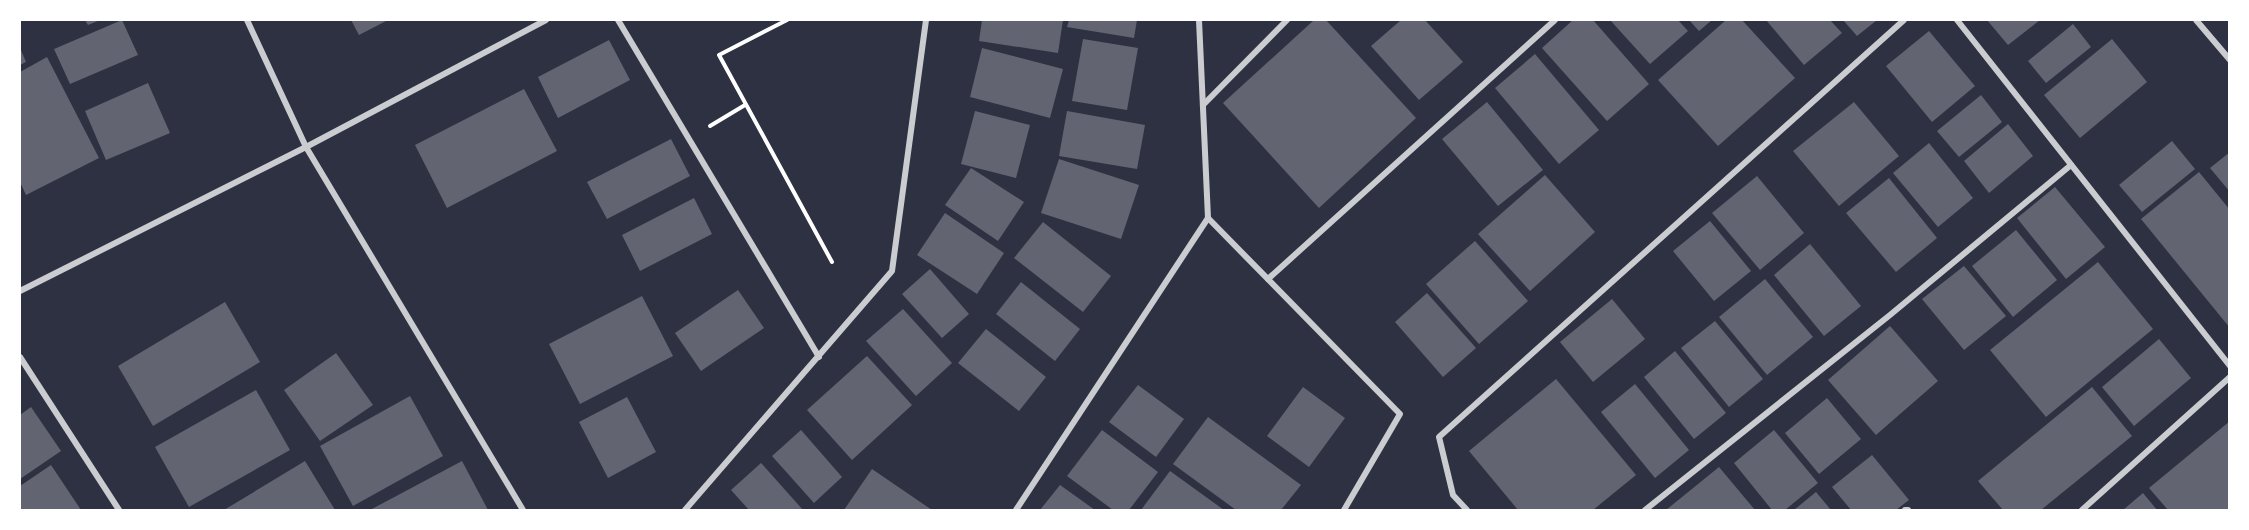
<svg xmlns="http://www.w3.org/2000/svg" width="2249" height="530" font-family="Montserrat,sans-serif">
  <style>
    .building { fill: #626471 }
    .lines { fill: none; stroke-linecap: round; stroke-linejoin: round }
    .path { stroke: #fff; stroke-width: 4 }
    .minor { stroke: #caccd0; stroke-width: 6 }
  </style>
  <rect width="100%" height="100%" fill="#2d3142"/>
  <!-- building -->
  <g class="building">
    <path d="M85,20h15l-12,5z"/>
    <path d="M122,20l16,35 -68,29 -16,-35z"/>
    <path d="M351,20h37l-29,15z"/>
    <path d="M982,20h81l-5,33 -79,-12z"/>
    <path d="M1069,20h68l-3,18 -67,-11z"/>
    <path d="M1314,20h12l90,98 -97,90 -96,-105z"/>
    <path d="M1401,20h24l38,42 -44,38 -48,-54z"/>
    <path d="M1573,20h20l56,64 -42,37 -65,-73z"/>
    <path d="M1610,20h68l10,11 -38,33z"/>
    <path d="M1689,20h23l-13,11z"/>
    <path d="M1726,20h16l53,58 -77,68 -60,-66z"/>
    <path d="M1766,20h64l12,13 -38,32z"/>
    <path d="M1843,20h34l-20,16z"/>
    <path d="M1987,20h53l-32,25z"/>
    <path d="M2073,24l18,23 -45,36 -18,-22z"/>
    <path d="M1929,31l46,55 -43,36 -46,-56z"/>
    <path d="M1083,39l55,9 -11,62 -55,-9z"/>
    <path d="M2112,39l35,43 -67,56 -36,-43z"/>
    <path d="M609,40l21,40 -72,38 -20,-41z"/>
    <path d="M20,48l6,14 -6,3z"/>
    <path d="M982,48l81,21 -13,49 -80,-21z"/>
    <path d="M1535,54l64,76 -40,34 -64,-76z"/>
    <path d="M47,57l52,101 -73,37 -6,-13v-110z"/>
    <path d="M148,83l22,50 -64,27 -21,-49z"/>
    <path d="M524,89l33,62 -110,57 -32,-63z"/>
    <path d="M1981,95l21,27 -43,35 -22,-26z"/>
    <path d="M1487,102l56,68 -45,36 -56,-67z"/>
    <path d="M1854,102l45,54 -60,50 -46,-55z"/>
    <path d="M975,111l55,14 -14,53 -55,-14z"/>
    <path d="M1067,111l78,14 -8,44 -78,-13z"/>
    <path d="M2008,124l25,32 -44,37 -25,-32z"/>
    <path d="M671,139l19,37 -83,43 -20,-37z"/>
    <path d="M2172,141l23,28 -53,43 -23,-27z"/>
    <path d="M1929,143l44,55 -35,29 -45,-54z"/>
    <path d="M2230,152v40l-20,-24z"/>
    <path d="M1059,159l80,26 -18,54 -80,-26z"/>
    <path d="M971,168l53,34 -26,39 -53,-36z"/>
    <path d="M2199,172l31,38v118l-89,-109z"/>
    <path d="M1545,175l50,57 -65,59 -52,-57z"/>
    <path d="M1757,176l47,57 -44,37 -48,-57z"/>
    <path d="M1889,178l48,60 -41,34 -50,-59z"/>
    <path d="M2055,187l50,60 -39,32 -49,-61z"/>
    <path d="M694,198l18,36 -72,37 -18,-36z"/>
    <path d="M945,213l59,40 -27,41 -60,-39z"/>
    <path d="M1710,221l41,50 -37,30 -41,-50z"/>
    <path d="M1043,222l68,54 -28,36 -69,-54z"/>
    <path d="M2016,230l41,50 -44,37 -41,-51z"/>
    <path d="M1475,241l53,60 -49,43 -53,-60z"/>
    <path d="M1810,244l51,62 -37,30 -50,-61z"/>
    <path d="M2098,262l55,67 -107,88 -56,-67z"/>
    <path d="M1964,266l42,50 -42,34 -42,-51z"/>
    <path d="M930,269l39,45 -27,24 -40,-44z"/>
    <path d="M1765,279l48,58 -46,38 -48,-58z"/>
    <path d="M1021,282l59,47 -25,32 -59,-47z"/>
    <path d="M738,290l26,38 -63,43 -26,-38z"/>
    <path d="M1427,293l49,55 -33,29 -48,-55z"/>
    <path d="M642,296l31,60 -93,48 -31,-60z"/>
    <path d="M1612,299l33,40 -52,43 -33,-40z"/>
    <path d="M225,302l35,60 -107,64 -35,-60z"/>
    <path d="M903,309l49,54 -36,33 -50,-55z"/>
    <path d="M1715,321l48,58 -34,28 -48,-59z"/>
    <path d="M1890,326l48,55 -62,54 -48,-55z"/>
    <path d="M986,329l60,48 -27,34 -61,-48z"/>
    <path d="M2159,339l32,39 -57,48 -32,-39z"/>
    <path d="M1675,351l51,62 -32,26 -50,-62z"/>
    <path d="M336,353l37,52 -53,36 -36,-51z"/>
    <path d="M867,356l45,49 -60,55 -45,-50z"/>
    <path d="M1556,379l80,96 -43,35h-75l-49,-59z"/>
    <path d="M1635,384l54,66 -34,28 -54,-66z"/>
    <path d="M1138,385l46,34 -28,38 -47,-35z"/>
    <path d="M1303,387l42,31 -36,49 -42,-31z"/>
    <path d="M2092,387l40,49 -91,74h-38l-25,-29z"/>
    <path d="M256,390l34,60 -101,57 -34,-60z"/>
    <path d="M410,396l33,60 -90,50 -33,-60z"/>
    <path d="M627,397l29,55 -48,26 -29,-56z"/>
    <path d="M1827,398l34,41 -42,35 -34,-41z"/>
    <path d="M31,407l30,44 -41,28v-64z"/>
    <path d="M1208,417l93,68 -20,25h-45l-63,-46z"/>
    <path d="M2230,421v89h-62l-19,-22z"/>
    <path d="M801,430l41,47 -28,26 -42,-47z"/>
    <path d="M1102,430l56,42 -29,38h-16l-46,-34z"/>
    <path d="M1774,430l44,53 -33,27h-13l-38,-47z"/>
    <path d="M1872,455l37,45 -13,10h-45l-19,-23z"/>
    <path d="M305,461l30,49h-111z"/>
    <path d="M462,461l26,49h-118z"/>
    <path d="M761,463l42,47h-54l-18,-20z"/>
    <path d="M51,465l30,45h-61v-24z"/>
    <path d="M1719,467l36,43h-89z"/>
    <path d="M872,469l60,41h-88z"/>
    <path d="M1170,471l54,39h-83z"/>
    <path d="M1060,485l35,25h-55z"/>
    <path d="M1816,492l15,18h-37z"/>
    <path d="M2143,493l14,17h-34z"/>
  </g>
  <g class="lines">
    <!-- path -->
    <g class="path">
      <path d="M787,20l-68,35 113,207"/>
      <path d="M710,126l35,-21"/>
    </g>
    <!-- minor -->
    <g class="minor">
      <path d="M247,20l59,127 217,363"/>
      <path d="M618,20l201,337"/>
      <path d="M1199,20l9,198 192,196 -56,96"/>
      <path d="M1957,20l273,346"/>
      <path d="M2196,20l34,40"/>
      <path d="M1203,105l84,-85"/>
      <path d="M1268,279l287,-259"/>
      <path d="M20,291l286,-144 240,-127"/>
      <path d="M20,357l99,153"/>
      <path d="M685,510l207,-239 34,-251"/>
      <path d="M1016,510l192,-292"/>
      <path d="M1467,510l-14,-15 -14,-58 465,-417"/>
      <path d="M1645,510l245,-195 181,-150"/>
      <path d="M1905,510h3"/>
      <path d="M2082,510l148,-133"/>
    </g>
  </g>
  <!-- border -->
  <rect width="2249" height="530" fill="none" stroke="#ffffff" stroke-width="42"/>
</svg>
